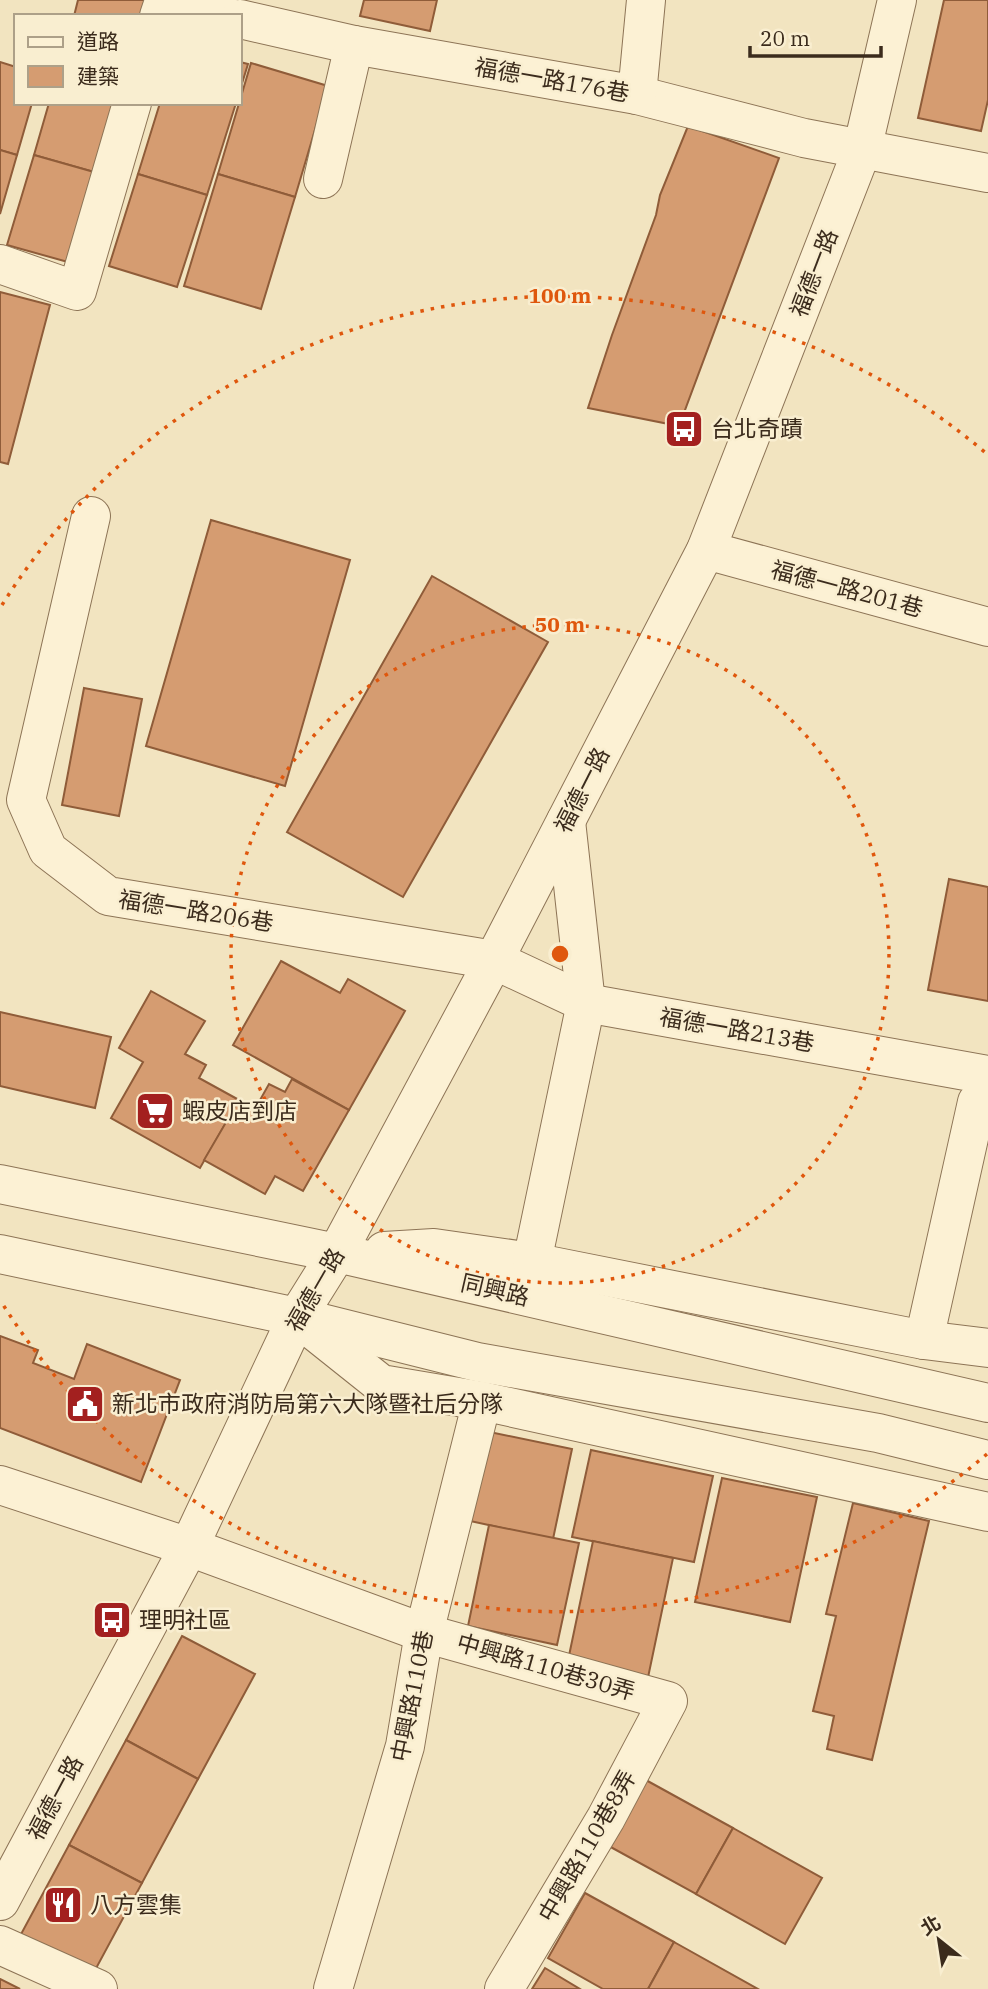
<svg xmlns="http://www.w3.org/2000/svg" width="988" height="1989" font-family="'IBM Plex Serif','Noto Sans TC',serif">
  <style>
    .building { fill: #d59c71; stroke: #8f5c39; stroke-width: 2 }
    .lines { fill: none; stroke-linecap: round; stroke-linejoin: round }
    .minor-casing { stroke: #8d7456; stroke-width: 40 }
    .minor { stroke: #fcf1d4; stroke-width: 38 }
    .ring { fill: none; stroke: #df570d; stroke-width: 3.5; stroke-dasharray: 3.5 7 }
    .labels { text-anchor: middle; stroke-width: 5; stroke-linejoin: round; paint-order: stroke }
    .street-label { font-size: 23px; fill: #3b2b1c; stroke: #f9eed0 }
    .poi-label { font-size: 23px; fill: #3b2b1c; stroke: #f9eed0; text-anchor: start }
    .centre { fill: #df570d; stroke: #f9eed0; stroke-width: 3.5 }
    .ring-label { font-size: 21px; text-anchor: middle; font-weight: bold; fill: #df570d; stroke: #f9eed0; stroke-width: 5; stroke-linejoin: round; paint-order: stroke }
  </style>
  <rect width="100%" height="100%" fill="#f2e4c0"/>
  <!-- building -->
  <g class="building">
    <path d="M78,0h74l-5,16h-73z"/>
    <path d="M364,0h73l-7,31 -70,-15z"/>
    <path d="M944,0h44v100l-7,31 -63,-13z"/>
    <path d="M0,62l16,5v36h16l-15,52 -17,-5z"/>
    <path d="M240,62l8,2 -8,26z"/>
    <path d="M251,63l77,23 -33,111 -77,-23z"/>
    <path d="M49,103h72l-20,71 -67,-19z"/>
    <path d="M160,103h76l-29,92 -69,-21z"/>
    <path d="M688,126l91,32 -100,268 -91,-18 24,-73 44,-120 4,-20z"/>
    <path d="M0,150l17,5 -17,59z"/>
    <path d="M34,155l67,19 -26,90 -68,-19z"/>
    <path d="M138,174l69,21 -30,92 -68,-21z"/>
    <path d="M218,174l77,23 -34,112 -77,-23z"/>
    <path d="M0,292l50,13 -42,159 -8,-2z"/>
    <path d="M211,520l139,40 -65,226 -139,-40z"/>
    <path d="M432,576l116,66 -145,255 -116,-65z"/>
    <path d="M84,688l58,11 -23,117 -57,-11z"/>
    <path d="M949,879l39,8v114l-60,-11z"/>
    <path d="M281,961l59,32 8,-14 57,32 -56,99 -116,-65z"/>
    <path d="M151,991l54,30 -20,33 21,11 -7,13 40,22 -39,68 -89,-50 32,-56 -24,-14z"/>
    <path d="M0,1012l111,25 -16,71 -95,-22z"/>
    <path d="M292,1079l57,31 -46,81 -28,-15 -10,18 -61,-34 35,-60 16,9 14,-25 16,8z"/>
    <path d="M0,1336l38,14 -5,13 41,16 13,-35 93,36 -39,102 -141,-54z"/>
    <path d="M480,1430l92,19 -19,90 -92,-20z"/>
    <path d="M591,1450l122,26 -19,86 -122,-25z"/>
    <path d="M722,1478l95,19 -27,125 -95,-20z"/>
    <path d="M853,1503l76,18 -57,239 -45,-11 7,-33 -21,-5 23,-95 -10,-2z"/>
    <path d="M489,1525l90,18 -22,102 -89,-19z"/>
    <path d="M593,1541l80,17 -27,129 -80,-17z"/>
    <path d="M182,1636l73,38 -57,105 -72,-39z"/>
    <path d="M126,1740l72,39 -56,104 -73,-38z"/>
    <path d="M644,1779l89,49 -37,66 -89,-49z"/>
    <path d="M733,1828l89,50 -37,66 -89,-50z"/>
    <path d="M69,1845l73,38 -56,104 -73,-38z"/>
    <path d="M585,1893l89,49 -26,47h-45l-55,-31z"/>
    <path d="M674,1942l84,47h-110z"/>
    <path d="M545,1968l35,21h-48z"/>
    <path d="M0,1979l20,10h-20z"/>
  </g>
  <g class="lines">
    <!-- minor casing -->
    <g class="minor-casing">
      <g id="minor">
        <path d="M159,16l5,-15 62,15"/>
        <path d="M240,19l114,26 283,50 167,43 184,35"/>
        <path d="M637,95l9,-95"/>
        <path d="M323,179l31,-134"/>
        <path d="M0,264l77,27 55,-188"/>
        <path d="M91,516l-65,284 22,50 60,46 386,64 92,43 402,72"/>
        <path d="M706,550l282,77"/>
        <path d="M0,1184l337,69 651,150"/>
        <path d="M384,1251l50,-3 98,14 392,78 64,8"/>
        <path d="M0,1254l297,63 180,45 401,71 110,27"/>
        <path d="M532,1262l54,-259 -20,-182"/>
        <path d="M307,1325l74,59 101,17 506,111"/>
        <path d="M924,1340l53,-238"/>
        <path d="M0,1485l189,62 235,86 244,68 -62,117 -102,171"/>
        <path d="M0,1901l189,-354 108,-230 40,-64 157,-293 212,-410 156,-400 35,-150"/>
        <path d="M0,1945l98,44"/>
        <path d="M333,1989l72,-243 19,-113 58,-232"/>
      </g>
    </g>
    <!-- minor -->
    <use href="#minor" class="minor"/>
  </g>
  <!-- distance rings -->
  <g class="ring">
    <circle cx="560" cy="954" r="329"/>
    <path d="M987 1454A658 658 0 0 1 2 1303M2 605A658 658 0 0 1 987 454"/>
  </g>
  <!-- icons -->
  <defs>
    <g id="bus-square" transform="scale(2.0125)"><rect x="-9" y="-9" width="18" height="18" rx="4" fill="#a3201f" stroke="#f9eed0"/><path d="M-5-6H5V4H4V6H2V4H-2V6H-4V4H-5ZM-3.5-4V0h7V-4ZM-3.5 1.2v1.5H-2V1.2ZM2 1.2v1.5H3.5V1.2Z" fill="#fff"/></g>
    <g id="supermarket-square" transform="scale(2.0125)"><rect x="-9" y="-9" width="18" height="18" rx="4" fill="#a3201f" stroke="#f9eed0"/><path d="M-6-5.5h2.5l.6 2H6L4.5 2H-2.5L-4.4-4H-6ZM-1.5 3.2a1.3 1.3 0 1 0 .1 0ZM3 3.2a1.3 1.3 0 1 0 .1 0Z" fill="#fff"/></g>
    <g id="civic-square" transform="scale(2.0125)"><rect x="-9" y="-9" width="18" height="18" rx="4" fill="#a3201f" stroke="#f9eed0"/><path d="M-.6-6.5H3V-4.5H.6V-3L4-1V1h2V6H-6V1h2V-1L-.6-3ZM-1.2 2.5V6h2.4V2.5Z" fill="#fff"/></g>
    <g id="restaurant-square" transform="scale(2.0125)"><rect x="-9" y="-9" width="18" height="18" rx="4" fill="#a3201f" stroke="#f9eed0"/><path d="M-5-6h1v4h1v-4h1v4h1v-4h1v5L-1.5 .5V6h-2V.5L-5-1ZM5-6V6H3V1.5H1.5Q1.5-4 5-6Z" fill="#fff"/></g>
  </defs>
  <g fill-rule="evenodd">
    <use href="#bus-square" x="684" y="429"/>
    <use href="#supermarket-square" x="155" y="1111"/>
    <use href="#civic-square" x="85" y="1404"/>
    <use href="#bus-square" x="112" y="1620"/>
    <use href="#restaurant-square" x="63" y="1905"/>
  </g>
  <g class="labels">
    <!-- street labels -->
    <g class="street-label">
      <text transform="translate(552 80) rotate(10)" y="8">福德一路176巷</text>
      <text transform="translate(814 273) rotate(-69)" y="8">福德一路</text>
      <text transform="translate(847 589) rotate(15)" y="8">福德一路201巷</text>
      <text transform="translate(582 790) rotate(-63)" y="8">福德一路</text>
      <text transform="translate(196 911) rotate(9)" y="8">福德一路206巷</text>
      <text transform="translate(737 1030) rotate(10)" y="8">福德一路213巷</text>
      <text transform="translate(315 1290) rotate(-60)" y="8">福德一路</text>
      <text transform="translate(495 1290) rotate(13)" y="8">同興路</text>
      <text transform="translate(546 1667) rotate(16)" y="8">中興路110巷30弄</text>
      <text transform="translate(412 1696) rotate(-79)" y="8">中興路110巷</text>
      <text transform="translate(55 1798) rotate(-62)" y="8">福德一路</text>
      <text transform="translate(587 1846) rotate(-60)" y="8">中興路110巷8弄</text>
    </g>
    <!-- poi labels -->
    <g class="poi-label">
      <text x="711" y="437">台北奇蹟</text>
      <text x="182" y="1119">蝦皮店到店</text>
      <text x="112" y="1412">新北市政府消防局第六大隊暨社后分隊</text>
      <text x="139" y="1628">理明社區</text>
      <text x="90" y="1913">八方雲集</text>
    </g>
  </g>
  <circle cx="560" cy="954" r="10" class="centre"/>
  <g class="ring-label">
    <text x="560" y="303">100 m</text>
    <text x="560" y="632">50 m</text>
  </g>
  <!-- legend -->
  <rect x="14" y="14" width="228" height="91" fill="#f9eed0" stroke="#ada088" stroke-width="2"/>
  <rect x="28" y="37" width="35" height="10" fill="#fcf1d4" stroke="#ada088" stroke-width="2"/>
  <text x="77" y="49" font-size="21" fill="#3b2b1c">道路</text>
  <rect x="28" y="66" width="35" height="21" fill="#d59c71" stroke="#ada088" stroke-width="2"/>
  <text x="77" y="84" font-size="21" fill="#3b2b1c">建築</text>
  <!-- north arrow -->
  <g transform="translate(939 1940) rotate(330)" stroke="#f9eed0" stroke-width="5" paint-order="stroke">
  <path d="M0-5L12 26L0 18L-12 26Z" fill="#3b2b1c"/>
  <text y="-10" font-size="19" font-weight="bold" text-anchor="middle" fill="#3b2b1c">北</text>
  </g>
  <!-- scale -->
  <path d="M750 46v10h131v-10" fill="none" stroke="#3b2b1c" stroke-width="3.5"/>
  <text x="760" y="46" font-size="21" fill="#3b2b1c" stroke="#f9eed0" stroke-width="5" paint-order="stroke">20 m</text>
</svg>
